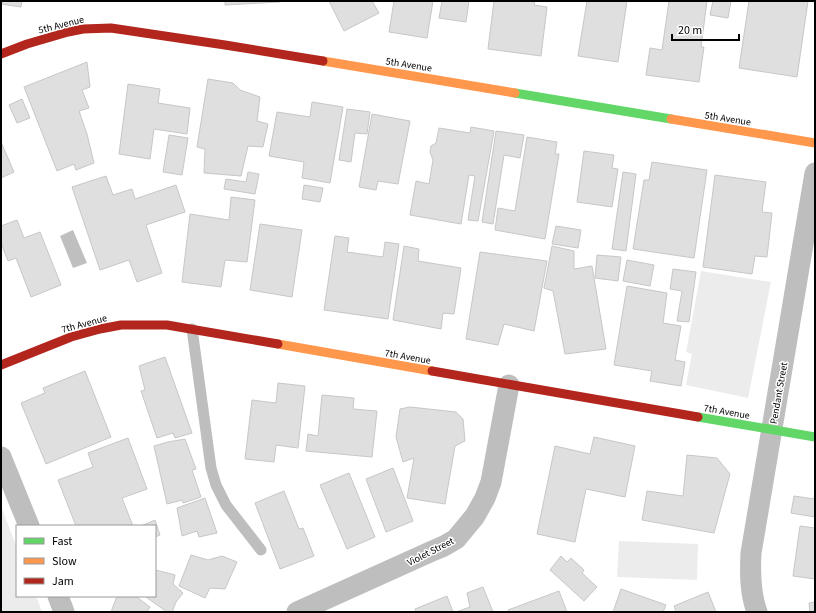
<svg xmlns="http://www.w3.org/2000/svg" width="816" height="613" font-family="'Source Sans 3',sans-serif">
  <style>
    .green { fill: #ececec }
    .water { fill: #bfbfbf }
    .building { fill: #dfdfdf; stroke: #c7c7c7 }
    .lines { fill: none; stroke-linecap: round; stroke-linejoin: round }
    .lane { stroke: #bebebe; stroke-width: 11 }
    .street { stroke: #bebebe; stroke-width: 21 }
    .fast { stroke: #63d668; stroke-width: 9 }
    .slow { stroke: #ff974d; stroke-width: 9 }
    .jam { stroke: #b3261e; stroke-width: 9 }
    .labels { text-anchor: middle; stroke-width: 3; stroke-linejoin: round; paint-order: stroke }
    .street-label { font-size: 10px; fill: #000; stroke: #fff }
  </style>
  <rect width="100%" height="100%" fill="#fff"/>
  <!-- green -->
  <g class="green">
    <path d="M701,271l70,11 -23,116 -62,-13 6,-31 -6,-2z"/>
    <path d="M1,506l16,42v48h19l6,16h-41z"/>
    <path d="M619,541l79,3 -1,36 -80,-3z"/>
  </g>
  <!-- water -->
  <path class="water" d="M73,230l14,33 -14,5 -13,-32z"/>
  <!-- building -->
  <g class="building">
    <path d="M1,1h21l-1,6 -20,-3z"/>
    <path d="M225,1h55v1l-55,3z"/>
    <path d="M329,1h43l7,12 -35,18z"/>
    <path d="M394,1h39l-6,37 -38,-6z"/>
    <path d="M442,1h27l-3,21 -27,-4z"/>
    <path d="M494,1h41l-1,4 13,2 -6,49 -53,-7z"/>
    <path d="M587,1h40l-9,61 -40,-6z"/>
    <path d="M669,1h38l-6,46h3l-5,35 -53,-7 4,-27 12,2z"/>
    <path d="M713,1h18l-3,17 -18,-3z"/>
    <path d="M749,1h59l-11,76 -58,-9z"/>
    <path d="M87,62l3,25 -8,3 7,18 -10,3 8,23 7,29 -18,7 -2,-6 -17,7 -33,-84z"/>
    <path d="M208,79l25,4 7,7 20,7 -3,24 11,3 -5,23 -15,-1 -7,30 -37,-3 1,-24 -8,-2z"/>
    <path d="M128,84l32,5 -2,14 32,5 -3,26 -33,-5 -4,30 -31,-5z"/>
    <path d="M22,99l8,19 -13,5 -8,-18z"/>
    <path d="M312,102l31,5 -13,76 -28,-5 2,-16 -35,-6 8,-44 33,5z"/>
    <path d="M347,109l23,3 -3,22 -12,-1 -4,29 -12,-2z"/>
    <path d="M372,114l38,7 -12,63 -20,-3 -2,9 -17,-3z"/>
    <path d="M471,127l23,4 -16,90 -10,-1 7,-44 -6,-1 -8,49 -51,-9 6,-34 13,3 4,-24 -3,-8 1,-6 5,-3 3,-15 31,5z"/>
    <path d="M496,131l28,4 -4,23 -16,-3 -11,69 -11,-2z"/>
    <path d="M169,135l19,3 -6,37 -19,-3z"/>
    <path d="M527,137l30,5 -2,12h4l-14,85 -50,-9 3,-22 17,3z"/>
    <path d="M1,142l13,30 -13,6z"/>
    <path d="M584,151l30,4 -2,13 6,1 -6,38 -35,-5z"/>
    <path d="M652,162l55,8 -13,88 -61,-9 11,-69h5z"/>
    <path d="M248,172l11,2 -4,20 -31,-5 2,-10 20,3z"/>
    <path d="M623,172l13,2 -10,77 -14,-2z"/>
    <path d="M715,175l51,7 -4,30 10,1 -5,44 -12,-1 -3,18 -49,-7z"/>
    <path d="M106,176l7,19 19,-6 3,10 41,-14 9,27 -39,13 16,48 -25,9 -8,-22 -29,10 -28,-83z"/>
    <path d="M304,185l19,3 -3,14 -18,-3z"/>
    <path d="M231,197l24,3 -8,62 -22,-2 -4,27 -39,-5 8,-68 39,6z"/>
    <path d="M17,220l7,18 16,-6 21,53 -30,12 -15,-39 -8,3 -7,-18v-17z"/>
    <path d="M260,224l42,6 -10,67 -42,-7z"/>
    <path d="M556,226l25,4 -3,18 -26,-4z"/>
    <path d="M335,236l14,2 -2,14 36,5 2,-15 14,2 -11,75 -64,-9z"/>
    <path d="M404,246l15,3 -1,12 43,7 -7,46 -11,-1 -2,16 -48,-9z"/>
    <path d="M552,246l22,5v18l18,-3 14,83 -41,5 -12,-63 -9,-3z"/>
    <path d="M480,252l67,9 -13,70 -30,-7 -6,21 -32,-6z"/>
    <path d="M597,255l24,2 -3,24 -23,-3z"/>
    <path d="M627,260l27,5 -4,21 -27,-5z"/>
    <path d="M673,269l23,3 -7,50 -12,-1 5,-30 -12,-2z"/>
    <path d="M627,286l40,7 -4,30 18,3 -6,34 10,2 -4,24 -31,-5 2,-10 -38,-6z"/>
    <path d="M165,357l27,76 -17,5 -2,-5 -16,5 -16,-47 4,-1 -6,-24z"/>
    <path d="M85,371l26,66 -65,27 -25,-61 24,-10 -2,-5z"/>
    <path d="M278,383l27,3 -7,62 -22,-3 -2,17 -29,-3 7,-59 24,3z"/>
    <path d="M322,395l32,3 -1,11 24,2 -5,46 -66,-6 2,-17 10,2z"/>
    <path d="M410,407l46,5 7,7 2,22 -10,5 -10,58 -38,-6 7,-40 -11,4 -7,-25 4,-28z"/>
    <path d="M594,437l41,9 -10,51 -39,-8 -11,53 -38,-8 18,-88 35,8z"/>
    <path d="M128,438l19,51 -25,9 11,28h-57l-18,-46 35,-13 -5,-14z"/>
    <path d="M185,439l11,30 -4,1 9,27 -18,6 -1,-3 -15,4 -13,-58 14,-4z"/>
    <path d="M687,455l30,3 13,16 -16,59 -72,-13 5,-29 36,5z"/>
    <path d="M393,468l20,53 -27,11 -20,-53z"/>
    <path d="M349,473l26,64 -28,12 -27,-64z"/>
    <path d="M284,491l15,38 4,-1 11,28 -34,13 -25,-66z"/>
    <path d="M815,491v26l-24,-4 3,-17 20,3z"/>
    <path d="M205,498l12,35 -18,4 -2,-6 -15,5 -5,-28z"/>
    <path d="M155,520l5,15 -5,2v-11h-14z"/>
    <path d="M800,526l15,2v51l-22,-3z"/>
    <path d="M191,555l17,5 14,-4 15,6 -12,27 -15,-1 -5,10 -26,-12z"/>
    <path d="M561,556l6,6 4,-4 13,12 -2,3 15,14 -13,14 -34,-31z"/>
    <path d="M156,570l19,5 -2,9 10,9 -7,9 -4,10h-5l-21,-15v-1h9v-24z"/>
    <path d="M483,587l10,25h-37l14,-5 -3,-14z"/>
    <path d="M621,589l45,16 -3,7h-50z"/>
    <path d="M559,591l8,21h-58l-1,-2z"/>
    <path d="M708,592l8,20h-40l-2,-6z"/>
    <path d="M117,596h21v2l12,9 -3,5h-36z"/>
    <path d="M447,596l6,16h-37l-1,-3z"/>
    <path d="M815,602v10h-5l-1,-9z"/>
  </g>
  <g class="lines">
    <!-- lane -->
    <path class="lane" d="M192,329l19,139 5,17 10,20 35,45"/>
    <!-- street -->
    <g class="street">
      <path d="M1,457l28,69"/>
      <path d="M58,596l6,16"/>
      <path d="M297,612l133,-60 14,-6 12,-7 19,-23 10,-18 6,-16 18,-97"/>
      <path d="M757,612c-7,-19 -7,-39 -6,-59l64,-380"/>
    </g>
    <!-- fast -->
    <g class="fast">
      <path d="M515,93l156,26"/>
      <path d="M698,417l117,20"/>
    </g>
    <!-- slow -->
    <g class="slow">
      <path d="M323,61l192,32"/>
      <path d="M671,119l144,24"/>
      <path d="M278,344l154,27"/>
    </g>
    <!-- jam -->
    <g class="jam">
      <path d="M1,54l26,-10 41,-12 15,-3 28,-1 114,17 98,16"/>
      <path d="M1,365l70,-28 29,-8 21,-4h46l111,19"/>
      <path d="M432,371l266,46"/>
    </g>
  </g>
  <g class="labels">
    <!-- street labels -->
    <g class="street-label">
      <text transform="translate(61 24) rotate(-14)" y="4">5th Avenue</text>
      <text transform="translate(409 64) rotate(9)" y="4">5th Avenue</text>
      <text transform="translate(728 118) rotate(9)" y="4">5th Avenue</text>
      <text transform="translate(84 323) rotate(-15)" y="4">7th Avenue</text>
      <text transform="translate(408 356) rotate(10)" y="4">7th Avenue</text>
      <text transform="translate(778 393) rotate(-80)" y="4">Pendant Street</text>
      <text transform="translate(727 411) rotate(10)" y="4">7th Avenue</text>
      <text transform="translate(430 551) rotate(-27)" y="4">Violet Street</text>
    </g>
  </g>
  <!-- border -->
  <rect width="816" height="613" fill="none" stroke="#000000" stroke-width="4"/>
  <!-- legend -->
  <rect x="16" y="525" width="140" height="72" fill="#ffffff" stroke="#999999"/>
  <rect x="24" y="538" width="20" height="6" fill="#63d668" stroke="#999999"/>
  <text x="52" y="545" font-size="12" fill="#000000">Fast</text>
  <rect x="24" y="558" width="20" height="6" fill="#ff974d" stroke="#999999"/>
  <text x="52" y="565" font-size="12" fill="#000000">Slow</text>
  <rect x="24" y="578" width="20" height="6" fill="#b3261e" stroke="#999999"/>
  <text x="52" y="585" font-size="12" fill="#000000">Jam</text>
  <!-- scale -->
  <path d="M672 34v6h67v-6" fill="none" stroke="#000000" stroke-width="2"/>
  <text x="678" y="34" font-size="12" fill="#000000" stroke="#ffffff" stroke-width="3" paint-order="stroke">20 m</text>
</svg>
